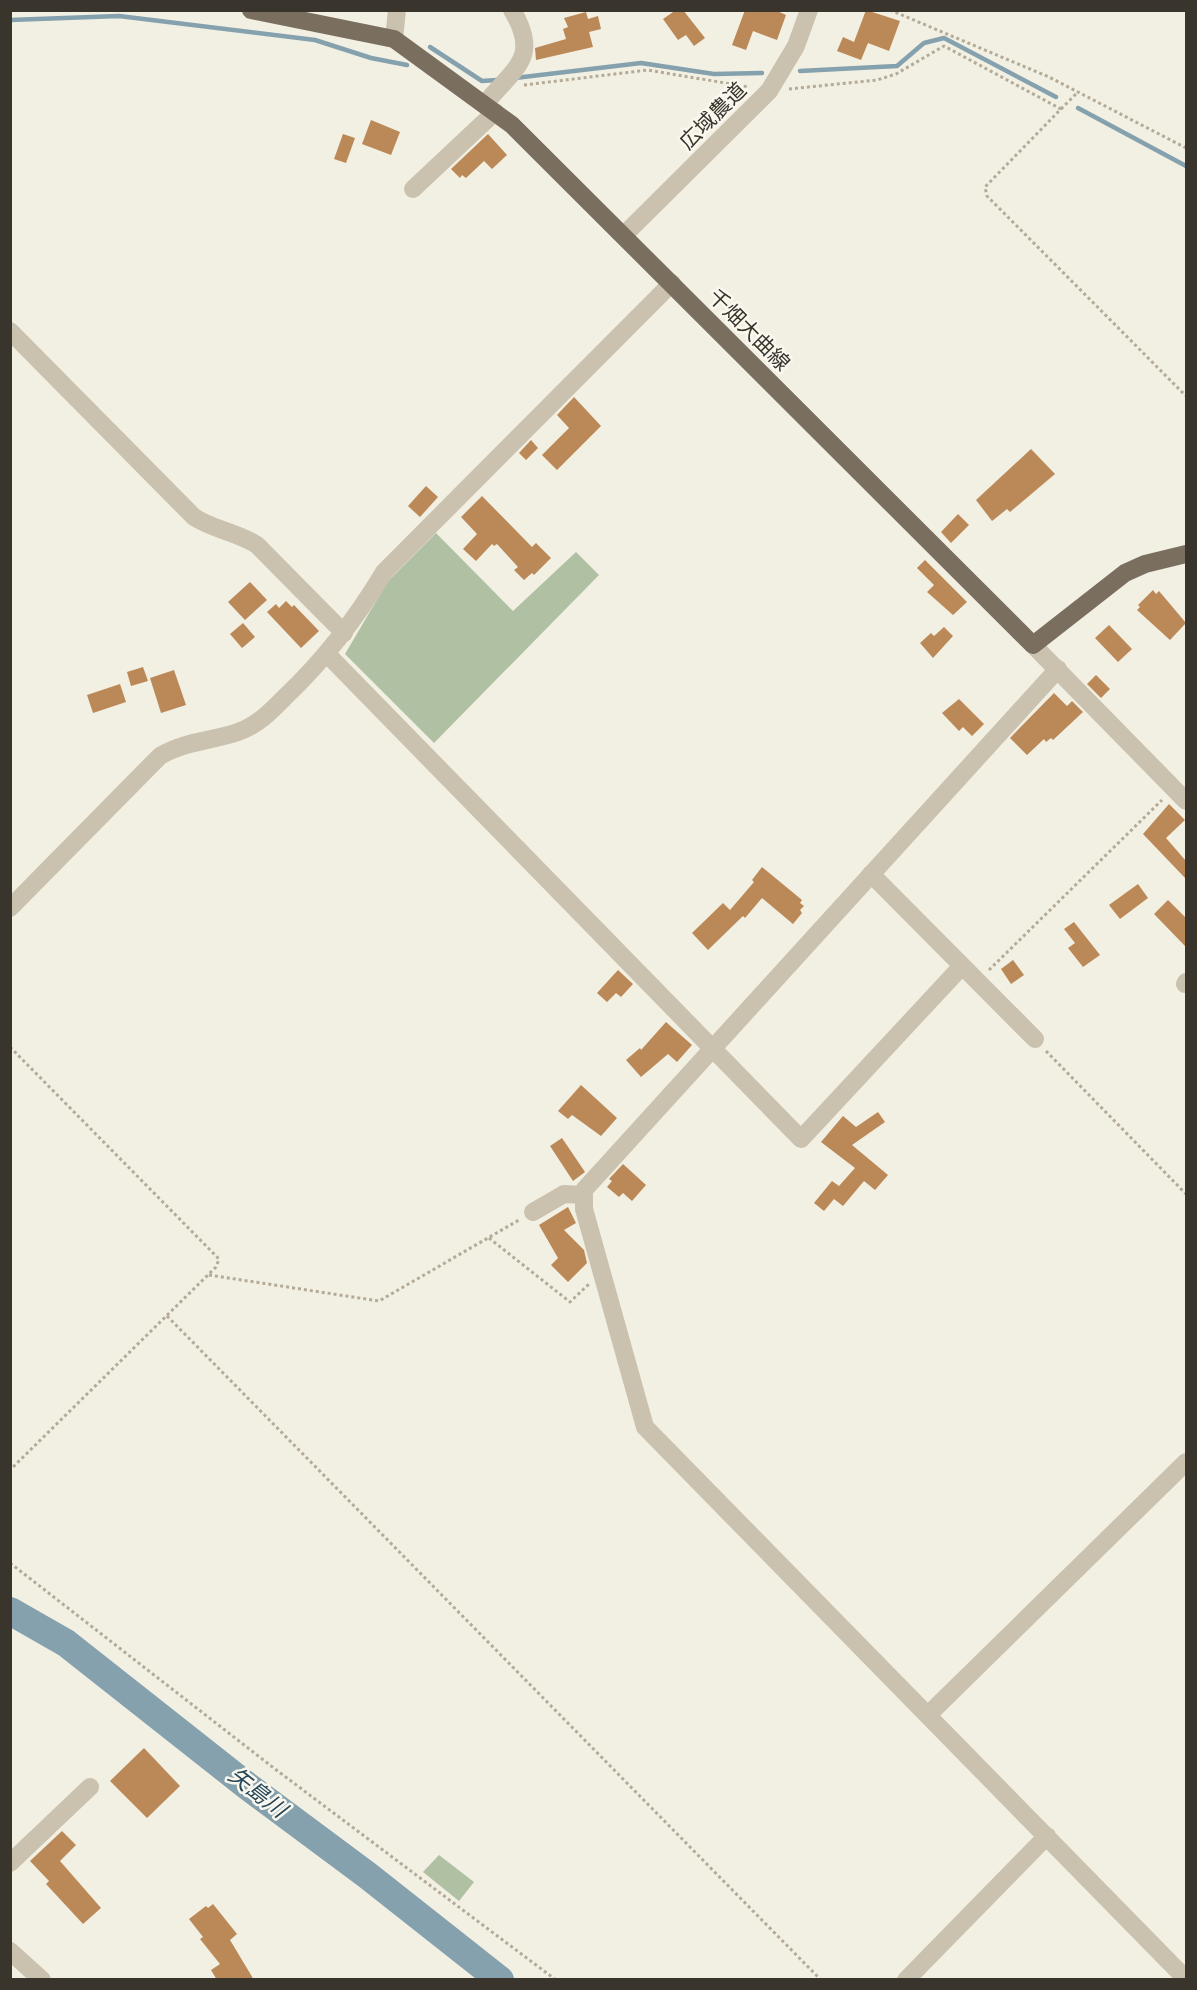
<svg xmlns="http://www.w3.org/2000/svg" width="1197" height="1990" font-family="'Source Sans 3','Noto Sans JP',sans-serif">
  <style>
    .green { fill: #afc0a3 }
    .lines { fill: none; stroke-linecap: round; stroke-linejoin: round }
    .stream { stroke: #84a1ad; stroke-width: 4.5 }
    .river { stroke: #84a1ad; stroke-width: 28 }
    .building { fill: #bb8957 }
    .path { stroke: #b3ab97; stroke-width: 3; stroke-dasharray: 3 3; stroke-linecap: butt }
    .minor { stroke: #cac2af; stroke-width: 18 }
    .major { stroke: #7a6f5f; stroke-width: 18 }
    .labels { text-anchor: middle; stroke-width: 5; stroke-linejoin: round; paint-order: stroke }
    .street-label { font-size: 21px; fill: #39342c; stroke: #faf7ef }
    .water-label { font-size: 22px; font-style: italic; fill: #254758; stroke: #faf7ef }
  </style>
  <rect width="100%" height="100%" fill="#f2efe3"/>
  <!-- green -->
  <g class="green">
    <path d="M436,533l77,78 63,-59 23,23 -165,168 -89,-89 43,-73z"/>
    <path d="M439,1855l35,27 -15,19 -36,-29z"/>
  </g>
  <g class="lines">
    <!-- stream -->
    <g class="stream">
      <path d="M10,20l109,-4 196,24 56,18 36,7"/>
      <path d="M430,47l52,34 15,-1"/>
      <path d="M800,71l97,-5 27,-23 20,-5 112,59"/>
      <path d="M515,78l126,-15 73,11 48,-1"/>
      <path d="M1078,108l108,58"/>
    </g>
    <!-- river -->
    <path class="river" d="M10,1611l56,32 180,142 121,90 133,105"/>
  </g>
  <!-- building -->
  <g class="building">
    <path d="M676,10h7l22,28 -11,8 -8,-11 -8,5 -15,-21z"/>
    <path d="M745,10h30l11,5 -9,25 -24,-9 -7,19 -14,-5z"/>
    <path d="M866,10l34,11 -11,30 -21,-8 -7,17 -24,-9 6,-14 11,5z"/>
    <path d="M586,12l2,7 10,-3 3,13 -12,3 4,15 -57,13 -1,-12 31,-9 -3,-10 5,-2 -4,-9z"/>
    <path d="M371,120l29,12 -9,23 -29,-11z"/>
    <path d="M343,134l12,4 -9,25 -12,-4z"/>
    <path d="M488,134l19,21 -15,14 -8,-8 -18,17 -4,-3 -2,3 -9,-9z"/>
    <path d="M574,397l27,29 -44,44 -15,-15 27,-27 -12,-13z"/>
    <path d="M531,440l7,8 -12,12 -7,-7z"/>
    <path d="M1031,449l24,25 -45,38 -3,-3 -15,12 -16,-21z"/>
    <path d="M426,486l12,11 -18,20 -12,-11z"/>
    <path d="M482,496l50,51 4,-4 15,15 -17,17 -2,-2 -8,7 -10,-10 4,-3 -21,-23 -3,2 -2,-2 -16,17 -13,-12 14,-15 -16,-17z"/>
    <path d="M958,514l11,11 -18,18 -10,-11z"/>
    <path d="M925,560l42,42 -14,13 -26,-23 7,-7 -17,-17z"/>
    <path d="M250,582l17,18 -22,20 -17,-18z"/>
    <path d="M1153,590l3,4 3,-3 27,32 -16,17 -33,-30 3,-3 -2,-2z"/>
    <path d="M286,601l6,6 2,-2 25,26 -18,17 -34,-36 9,-8 3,4z"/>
    <path d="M243,623l12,14 -13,11 -12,-14z"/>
    <path d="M1109,625l23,24 -14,13 -23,-24z"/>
    <path d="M944,627l9,9 -20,22 -13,-15 11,-10 3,3z"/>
    <path d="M143,667l5,14 -17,5 -4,-14z"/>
    <path d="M174,670l12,35 -25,8 -11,-35z"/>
    <path d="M1096,675l14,14 -9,9 -14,-14z"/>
    <path d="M120,684l6,18 -33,11 -6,-18z"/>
    <path d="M1054,693l13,13 5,-5 11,11 -30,28 -2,-2 -5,4 -2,-3 -17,16 -17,-17z"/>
    <path d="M959,699l25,25 -12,12 -9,-9 -4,4 -17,-18z"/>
    <path d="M1169,804l16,16 -19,18 20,23v18l-43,-45z"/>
    <path d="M762,867l40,33 -2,3 4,3 -4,4 2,3 -9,11 -31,-26 -17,20 -2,-2 -35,34 -16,-17 31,-30 7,7 24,-28 -2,-2z"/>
    <path d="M1138,884l10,14 -28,21 -11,-14z"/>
    <path d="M1168,900l18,18v29l-32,-33z"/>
    <path d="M1074,922l26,33 -17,12 -15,-19 7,-5 -11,-14z"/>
    <path d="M1013,960l11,15 -13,9 -10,-15z"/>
    <path d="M618,970l15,14 -12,13 -5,-4 -9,9 -10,-9z"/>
    <path d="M666,1022l26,23 -15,17 -9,-8 -27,23 -15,-17 14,-12 1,2z"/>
    <path d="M581,1085l36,33 -16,18 -29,-21 -4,4 -10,-8z"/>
    <path d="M878,1112l7,10 -33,23 36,30 -13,15 -11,-9 -21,25 -9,-7 -10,12 -10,-8 18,-22 7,5 16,-18 -34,-26 22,-26 13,11z"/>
    <path d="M562,1138l23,34 -12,9 -23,-35z"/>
    <path d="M623,1164l23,21 -14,16 -9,-8 -4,4 -12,-10 5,-6 -3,-2z"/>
    <path d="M568,1207l8,16 -12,7 20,20 3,13 -19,19 -17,-17 7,-7 -19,-33z"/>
    <path d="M144,1748l36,38 -33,32 -37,-37z"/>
    <path d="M62,1831l14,14 -16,16 41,47 -18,16 -37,-40 3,-3 -19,-20z"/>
    <path d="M213,1904l24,30 -7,6 24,40h-37l-6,-10 9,-6 -20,-25 3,-2 -14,-18 17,-13 2,2z"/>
  </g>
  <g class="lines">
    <!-- path -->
    <g class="path">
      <path d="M890,10l159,67 137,71"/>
      <path d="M524,85l124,-15 101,17"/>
      <path d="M789,89l88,-9 19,-6 48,-28 117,63 -76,78 2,9 199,200"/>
      <path d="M1061,109l17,-17"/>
      <path d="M989,970l173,-170"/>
      <path d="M10,1047l209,212 -3,8 -206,203"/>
      <path d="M1046,1051l140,143"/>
      <path d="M489,1238l81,64 19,-18"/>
      <path d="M209,1275l170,26 140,-81"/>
      <path d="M167,1316l654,664"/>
      <path d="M10,1563l265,206 281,211"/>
    </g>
    <!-- minor -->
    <g class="minor">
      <path d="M394,39l3,-29"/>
      <path d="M485,104c29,-36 56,-46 27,-94"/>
      <path d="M413,189l82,-77"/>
      <path d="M624,235l145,-144 27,-45 13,-36"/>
      <path d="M10,331l184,186c20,13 43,15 63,28l87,88"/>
      <path d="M1033,645l153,156"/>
      <path d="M327,654l474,485 161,-173"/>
      <path d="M1058,669l-474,521v19l61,218 541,552"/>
      <path d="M871,874l164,165"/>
      <path d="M10,908l150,-152c25,-15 52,-15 78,-24 20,-7 33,-21 47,-35 40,-38 71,-78 99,-125l288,-289"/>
      <path d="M1185,984l1,-2"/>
      <path d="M533,1212l31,-18 20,1"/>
      <path d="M928,1715l258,-253"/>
      <path d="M10,1863l80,-76"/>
      <path d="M10,1951l32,29"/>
      <path d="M906,1980l141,-144"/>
    </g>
    <!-- major -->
    <path class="major" d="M251,10l143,29 118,86 521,520 92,-72 20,-9 41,-10"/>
  </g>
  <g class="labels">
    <!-- street labels -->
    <g class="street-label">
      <text transform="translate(713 116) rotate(-45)" y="7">広域農道</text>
      <text transform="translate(749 330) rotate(45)" y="7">千畑大曲線</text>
    </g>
    <!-- water labels -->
    <g class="water-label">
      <text transform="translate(258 1792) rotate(38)" y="8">矢島川</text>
    </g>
  </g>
  <!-- border -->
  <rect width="1197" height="1990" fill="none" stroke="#39342c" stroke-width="24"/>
</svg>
